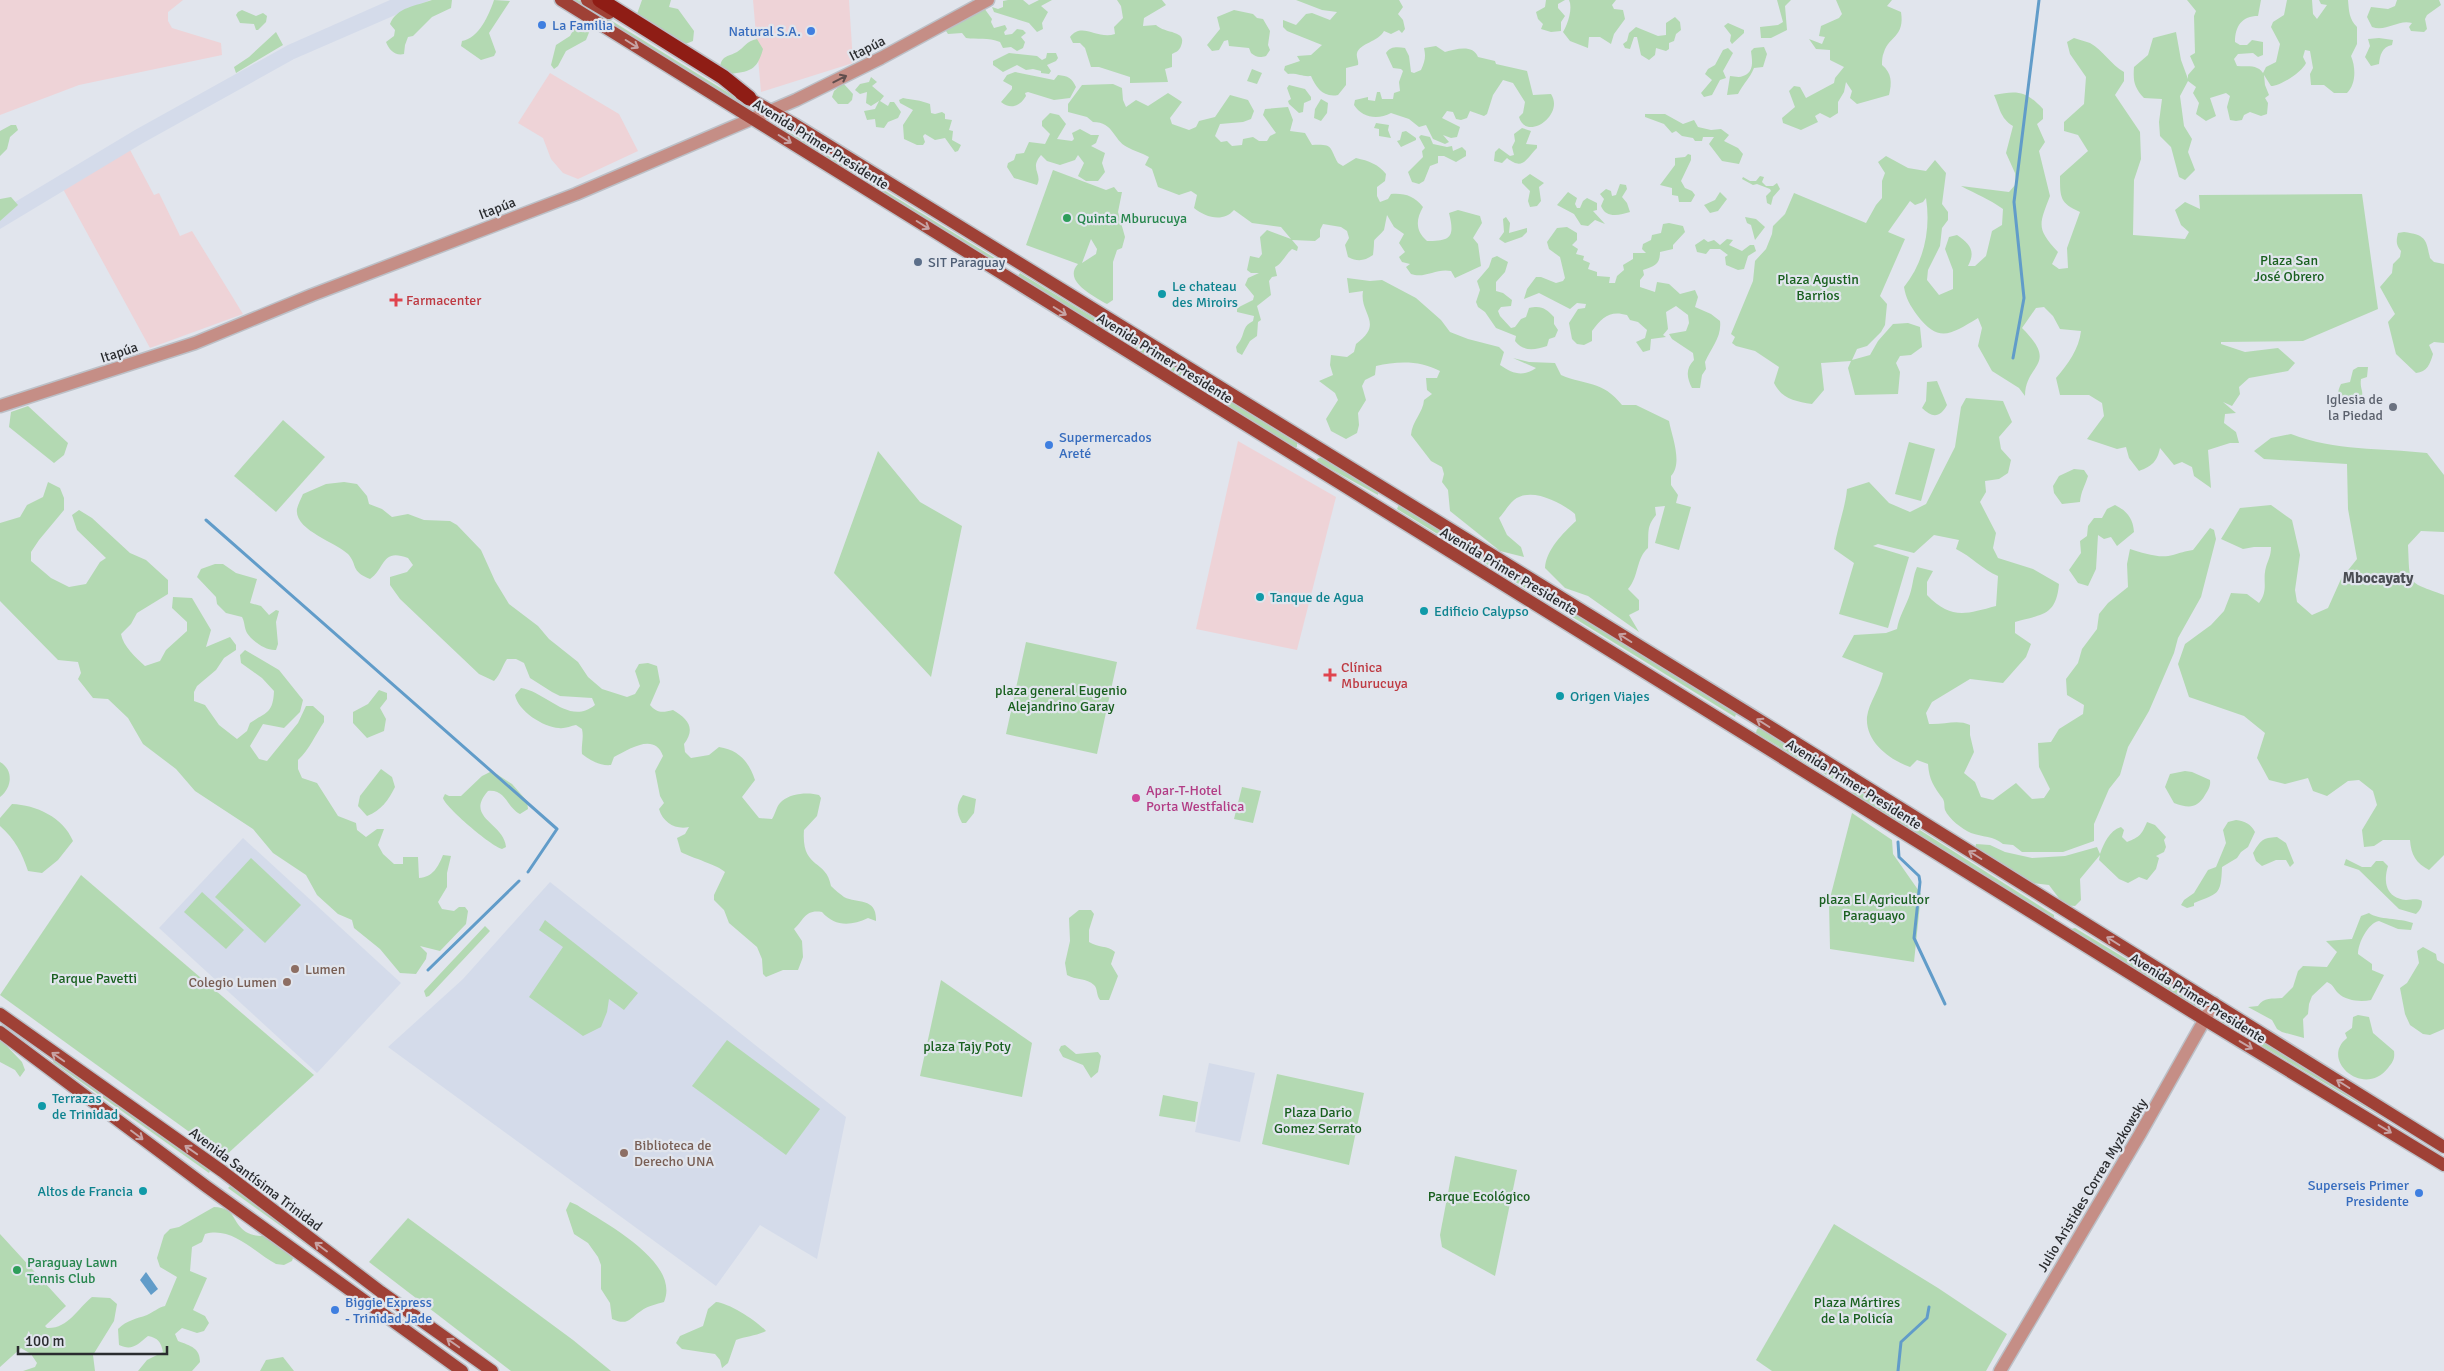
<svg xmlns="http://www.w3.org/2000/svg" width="2444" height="1371" font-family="Signika,sans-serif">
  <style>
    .industrial { fill: #eed3d7 }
    .built { fill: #d4dbea }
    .green { fill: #b3d9b2; fill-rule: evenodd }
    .water { fill: #619cc9 }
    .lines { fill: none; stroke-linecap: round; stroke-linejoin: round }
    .stream { stroke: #619cc9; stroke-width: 3 }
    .minor-casing { stroke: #bcc0c7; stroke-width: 15 }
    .major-casing { stroke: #bcc0c7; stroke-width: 15 }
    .highway-casing { stroke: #bcc0c7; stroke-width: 18 }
    .minor { stroke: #c58e86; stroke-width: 12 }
    .major { stroke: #9f4136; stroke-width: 12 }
    .highway { stroke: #8f1d15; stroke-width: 15 }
    .oneway { stroke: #c7a3a4 }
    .oneway2 { stroke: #604e4d }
    .shop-dot { fill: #3f7fe0; stroke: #e1e5ed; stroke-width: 2 }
    .leisure-dot { fill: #2e9e5b; stroke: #e1e5ed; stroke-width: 2 }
    .service-dot { fill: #5c6f8a; stroke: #e1e5ed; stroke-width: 2 }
    .culture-dot { fill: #0f9aa8; stroke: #e1e5ed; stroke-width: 2 }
    .health-dot { fill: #e0444e; stroke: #e1e5ed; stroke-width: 2 }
    .worship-dot { fill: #6b7280; stroke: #e1e5ed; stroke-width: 2 }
    .hotel-dot { fill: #d1479c; stroke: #e1e5ed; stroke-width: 2 }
    .education-dot { fill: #8d6e63; stroke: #e1e5ed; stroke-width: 2 }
    .labels { text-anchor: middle; stroke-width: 4.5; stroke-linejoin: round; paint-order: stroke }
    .shop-label { font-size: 14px; fill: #366cbe; stroke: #e1e5ed; text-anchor: start }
    .street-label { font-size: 14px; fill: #2a2c2f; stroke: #e1e5ed }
    .leisure-label { font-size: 14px; fill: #27864d; stroke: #e1e5ed; text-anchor: start }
    .park-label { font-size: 14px; fill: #19601f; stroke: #e1e5ed }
    .service-label { font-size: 14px; fill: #4e5e75; stroke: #e1e5ed; text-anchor: start }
    .culture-label { font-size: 14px; fill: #0d838f; stroke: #e1e5ed; text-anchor: start }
    .health-label { font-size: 14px; fill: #be3a42; stroke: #e1e5ed; text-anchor: start }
    .worship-label { font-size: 14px; fill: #5b616d; stroke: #e1e5ed; text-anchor: end }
    .hotel-label { font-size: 14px; fill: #b23c85; stroke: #e1e5ed; text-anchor: start }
    .education-label { font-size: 14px; fill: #785e54; stroke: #e1e5ed; text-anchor: start }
    .neighbourhood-label { font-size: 15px; font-weight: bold; fill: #4b4e54; stroke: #e1e5ed }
  </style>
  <rect width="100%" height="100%" fill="#e1e5ed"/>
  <!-- industrial -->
  <g class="industrial">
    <path d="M0,0h183l-15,12v9l4,7 49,15 1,12 -143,30 -79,30z"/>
    <path d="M753,0h96l4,63 -92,29z"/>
    <path d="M550,73l69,41 19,37 -60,28 -15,-6 -12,-14 -8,-21 -25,-15z"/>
    <path d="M129,148l25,47 5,-2 21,43 12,-5 51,83 -93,34 -87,-159z"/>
    <path d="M1238,441l98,56 -39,153 -101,-21z"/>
  </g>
  <!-- built -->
  <g class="built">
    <path d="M390,0h40l-136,59 -151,84 -143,86v-18l135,-81 153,-85z"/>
    <path d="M243,838l158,145 -84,90 -158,-145z"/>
    <path d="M550,882l296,235 -29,142 -57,-34 -44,61 -328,-239 75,-68z"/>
    <path d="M1209,1063l46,10 -15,69 -45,-10z"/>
  </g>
  <!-- green -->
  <g class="green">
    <path d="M432,0h20l-1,8 -19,9 -19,19 -5,1 -3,8 -1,9c-9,2 -15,-4 -18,-12l8,-6 1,-6 -5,-6c7,-17 26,-18 42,-24z"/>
    <path d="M494,0l16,1 -21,32 7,19 -2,4 -13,4 -20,-14 1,-5c17,-3 27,-26 32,-41z"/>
    <path d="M569,0h9l170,105v2z"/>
    <path d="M642,0h29l-2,7 9,2 16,22 -1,10 -10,4 -4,-5 -13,-1c-8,-15 -17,-14 -29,-25z"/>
    <path d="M1008,0h15l6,5 10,-5h13l-11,6 7,6 -6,11 1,6 -6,3 -8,-9 -35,-11 -2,-5 6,2 5,-2v-6z"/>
    <path d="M1117,0h45l4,5 -22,13 -1,8 13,-1c9,9 32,5 25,21 -2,5 -5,6 -9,8v13l-7,2 3,13 -38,1v-6l-31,-10h-8l-6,-19 -5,-5h-7l-3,-6c12,-16 27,3 45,-3l-1,-7 9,-9 -2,-12z"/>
    <path d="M1296,0h103l4,7 -5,7 5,6 2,9 -3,4 -3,-3 -8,4 -7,-3c-6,11 -24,12 -27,22 -1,4 2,8 1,12l-12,3v17l-8,10c-15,3 -22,-8 -27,-19 -9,1 -13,-3 -23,-2l-4,-4 1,-4 15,-5 -3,-5 14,-1 11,-10 -35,-14 -4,-4v-7l13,5 10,-11 6,-1 18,7 7,-8 -15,-2z"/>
    <path d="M1546,0h19l-7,4v4l7,8 -4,6v9l-10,1 -10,-3 2,-5 -5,-5 -2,-7 9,-5z"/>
    <path d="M1569,0h47l-4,5 2,4 9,1 2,9 -11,15 -3,10 -11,-7h-11l-1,11 -18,-7 -7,-9c5,-8 10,-24 6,-32z"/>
    <path d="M1777,0h14l-6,6 2,24 -16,8h-10l-1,-11 18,-2 5,-3z"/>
    <path d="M1836,0h56l-5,6 14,6c4,25 -12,24 -17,40 -2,4 -2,9 -2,13 10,8 10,18 7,30l-32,9 -7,-6 2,-7 -6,-9 -2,10 -6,10v11l-8,5 -10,-5 -5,3 3,6 -17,8 -18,-7 -1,-5 13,-11 -6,-16 5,-5 6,1 6,11 28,-15 1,-5 9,-11 -14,-7v-10l-14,-1 -7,-10 13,5 3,-7 -6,-1 2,-10 18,-8 3,-4z"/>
    <path d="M2187,0h74l-3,16c-16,0 -23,10 -23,26l5,3h7l5,-5 11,2v13l-5,2 -5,-4 -15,1 -4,5 3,7c10,1 20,-2 26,7l3,-6 10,-5 4,-18 -9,-17 2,-5 11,-7 3,-15h25l1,14 4,5 10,-14 -6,-1 -2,-4h29c1,11 1,19 9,27v17l-6,12c5,12 5,28 -4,37h-13l-10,-8h-13l-1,-11 3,-6 -3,-17 -5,-1 -2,7 3,6c-3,8 -25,23 -35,23l-7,-11 1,10 4,10 -4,3 3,5 -1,11 -6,2 -11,-4 -6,3 -2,5 -6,1 -6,-1 -3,-13 3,-11 -4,-3 -16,5 6,18 -10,5 -10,-7 3,-11 -6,-10 3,-6 -8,-6 -8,15 4,30 8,13 -4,13 7,18 -10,10 -6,-3 -8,-30 -11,-11 -1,-14 3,-23 -18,-1c-10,-11 -11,-17 -10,-31l14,-12 5,-17 23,-6 5,28 7,19v-4l7,-8 -5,-11 5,-3 -1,-37 2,-5z"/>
    <path d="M2397,0h42l2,5 -14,10 -2,4 2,10 -3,3 -13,-1 -2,-4 3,-4c-14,-4 -25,9 -40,4l-5,-10 4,-10 17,2 7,-3z"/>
    <path d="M984,8l8,11 -1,3 3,6 11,-3 2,4 -3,3 1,3 7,-1 5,-5 6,1 3,3 -5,4 4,5 -2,6 -6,3 -6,-4 -8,1 -3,-6c-12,-5 -23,-2 -34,-4l-4,-5 -14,1 -2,-3 3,-3z"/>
    <path d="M242,10l14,6 7,-3 4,3 -1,6 -8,8h-2l-2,-6 -14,-1 -4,-8 2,-3z"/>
    <path d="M1234,10l19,4 4,4 6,1 7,12 -2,14 2,5 -4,6c-7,2 -10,1 -15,-3l-2,-5 -20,-2 -1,-6 -4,1 -5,9 -7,1 -5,-6 13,-16 -3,-12z"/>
    <path d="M1675,17l5,5 1,8 -5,4 -2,7 -5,2v6l-3,2 -10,-3 -1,7 -6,5 -8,-5 -4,-18h-3l-4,12 -5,-1 -2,-4 4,-3 2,-8 7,-6 22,9 8,-1v-12z"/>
    <path d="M584,23l6,7 -4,10 -20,11 -8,15 -4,3 -3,-4 5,-20 14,-9 6,-11z"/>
    <path d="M1728,23l16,7v3l-12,11 -2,-3 1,-6 -7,-9z"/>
    <path d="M276,32l7,13 -47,28 -2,-6 15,-10z"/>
    <path d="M2074,38c5,2 11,3 16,5 13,7 21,22 34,29v9l-9,14 25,37 1,27 -7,21 -1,55 52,4 4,-7 -8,-7 -6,-15 10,-8 15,7 -1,-14 163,-1 16,115 -75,32 -82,1v2l24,8 33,-4 17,15 -7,8 -39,7 -10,9 1,7 -8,12 -9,-4 13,11 -11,1 -1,9 12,9 3,11h-9l-22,7 3,38 -17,-12 -2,-9 -10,-5 -8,3 -14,-17c-3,14 -8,18 -21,23l-10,-13 -3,-11 -9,2 -30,-10 17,-23 -2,-13 -13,-8h-29l-4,-17c12,-14 23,-29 25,-47l-21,-2 -7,-13 -9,-9 -8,1 -14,20c38,38 3,35 3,68l-6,-8 -27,-17 -14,-25 4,-18 -4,-10c-27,16 -39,26 -61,-3 -7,-10 -11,-16 -13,-28 20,-25 27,-57 22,-89l-3,4 -8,3 -5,-4 -22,31 17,7 -25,57 7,8 -2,21 -4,7 -14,14 -10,3 -5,11 18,-5 8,-14 15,-17 15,-1 12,4 2,20 -11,8 -11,1 -4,7 4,9 -2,22 -43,1 -7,-27 3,-7 -30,2 3,27 -12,14c-17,-3 -30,-5 -38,-21l5,-16 -24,-16 -19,-5 -4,-3 3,-6 -4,-3 22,-53 2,-20 11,-12 6,-15 1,-8 12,-12 9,-21 72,30 10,-18 6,-7v-17l3,-8 -7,-11 8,-6 22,12 18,3 9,-11 11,13 -4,31 6,8v8l-6,8 -2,18 -12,24 -1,10 12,15 14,-6v-19l-8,-21 4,-12 8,-2c13,9 19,16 11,31h7l11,-10 6,-25 10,-6 1,-16c-14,-10 -27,-15 -42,-23l48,6 7,-8 -1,-11 -9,-20 7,-27c-13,-8 -13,-18 -19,-31 24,-5 32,-4 49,14v10l-6,5 8,18 -6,9 11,45c-11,29 -14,32 8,56l-6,12 7,5 9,-1 -1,-20 13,-36c-20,-9 -20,-14 -20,-36l28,-25 -10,-16 -14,-4v-9l20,-18 2,-27 -16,-23 -3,-12z"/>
    <path d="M2379,38l14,2 -1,5c-10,2 -12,10 -13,19l-8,2 -6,-9 5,-11 -2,-7z"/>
    <path d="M757,39l6,10c-6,22 -14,23 -35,25l-8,-7c2,-12 8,-10 17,-15 8,-5 9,-11 20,-13z"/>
    <path d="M1436,46l9,6c11,-3 28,-8 33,5l17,4 1,3 31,7 6,24 18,-1c14,21 -25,48 -32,23l4,-4 2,-11 -12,-19 -10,-3 -10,15 -6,19 -3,2 -14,-5 -3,7 -6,2 -5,-1 -3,-7 -6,-1 -5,7 18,9 -3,10 -6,1 -8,-3 6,7 -4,2 -12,-5 -7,-14 -7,2 -10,-8 -18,-6c-13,7 -29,5 -37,-8l1,-5 13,-3v3l7,1 2,-9h3l2,7h11l1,-6 6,-2 -1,-9 4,-11 -2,-2 -8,-1 -7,-15c4,-7 12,-6 19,-5l4,8 2,16 3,1 7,-3c4,-9 5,-13 3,-22z"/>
    <path d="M1764,47l3,7 -4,13 -9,1c-4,10 -11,16 -16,26l-11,1 3,-19c4,0 9,2 13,0 12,-4 9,-16 8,-25l3,-3z"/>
    <path d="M1728,48l5,5 -10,18 3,7 -6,2 -8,15 -8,2 -3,-4 11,-13 -7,-6 3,-5 7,-4 8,-15z"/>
    <path d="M1009,53l28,3 5,4 4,-2 1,-5h9l2,5 -2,3 -9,4 4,6 -2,3 -8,-1v-2l-8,-2 -7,1 -9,-5 -14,7 -10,-7v-4z"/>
    <path d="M1252,69l10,4 -5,11 -10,-3z"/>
    <path d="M1015,72l39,8 4,-5c10,1 14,3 18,12l-6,11 -16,2 -26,-8 -3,1 1,3c-6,10 -15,14 -25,6l11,-13v-3l-9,-5 4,-6z"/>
    <path d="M871,77l6,5 -5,4 12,10 -4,5 8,5 2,-4h4l7,10 -3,6 -10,4 -4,6 -8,-1 -1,-8 -8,1 -3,-9 11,-2 4,-8 -8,5 -5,-3 1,-11 -7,2 -5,-4 5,-6 9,-2z"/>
    <path d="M843,83l10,11 -1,6 -4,4h-10l-6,-7 2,-6z"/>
    <path d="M1113,84l9,4 1,12 3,7 10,-7 12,6 20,-13 14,9 -12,16 2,6 17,6 7,-3 3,-6 16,-4 15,-22 18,5 6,11 -3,8 -8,3 -23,2 -5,12 6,6 6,-1 5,5 10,-1 1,-6 10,-2 6,4h8l3,-5 6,-3 -13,-18 2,-6 23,-2 5,13 -3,11 15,2 7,12c22,-1 17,2 26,18l5,3 13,-8c13,3 22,6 30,16l-1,7 -8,6v9l3,6 8,-3 3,-5c14,-1 23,2 32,13 -7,12 -8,24 4,34 24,0 28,-4 22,-28l9,-3 22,6 2,7 -9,15 5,6 3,22 -26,12 -4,-7c-15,-3 -26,8 -40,3l-5,-7 4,-3 -8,-2 -3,-5 6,-5 -6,-9 5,-9 -10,-7 -7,-12 -3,15c-14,16 -8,3 -11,25 -9,6 -15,7 -25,2l-3,-12 4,-7 -2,-7 -6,-4 -18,-3 -3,6v7l-5,4 -23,-1 6,7 -1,4 -5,-2c-7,6 -10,15 -17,18l2,9 -5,1 -3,4 2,14 -14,11 4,14 -3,2 -1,14 -7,5 -8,14 -5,-3 -1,-5c1,-3 4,-5 5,-8 4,-8 2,-13 12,-18l1,-5 -17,-4v-4l16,-8 1,-4 -9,-11 3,-7 11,-5h-8l-4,-3 3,-14 9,2 3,-4 -2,-17 7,-7 24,9 -10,-12 -29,-4 -18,-13c-11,13 -29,7 -40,-2l3,-13 -6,-4 -12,4 -21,-8 -6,-18 -7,-4 4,-8c-7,-4 -15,-6 -22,-10 -14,-7 -13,-25 -34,-25l-6,-5 -19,-5v-8l14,-19z"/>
    <path d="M1289,85l16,4 6,8v3l-7,3 -1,9 -4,1 -10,-9 -1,-3 3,-2 -4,-11z"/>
    <path d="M903,98c10,2 17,2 27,6l1,9 4,1 7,-2 3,2v5l7,1 -3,10 4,1 -1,9 9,5 -3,6 -3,1 -10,-14 -10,2 -10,-6 -2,2 2,6 -2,3h-6l-13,-6 -1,-14 10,-15 -13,-7 -1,-3z"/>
    <path d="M1321,99l7,4 -1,10 -6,8 -7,-3 1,-9z"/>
    <path d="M1050,113l9,2 7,9 -9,15 15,2 2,-2 -2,-6 8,-4 11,6h8l-3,8 -5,3 14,7 -3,10 3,9 -7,9h-12l-8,-5 6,-13 -6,-8 -3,5 -15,5 -13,-4 -6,-6c-12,14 2,19 -4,30l-23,-7 -7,-11 1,-4 6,-3 2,-6 8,-1 5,-11 16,2 5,-10 -8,-8v-5z"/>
    <path d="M1645,114h20l18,10 11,-4 4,7 13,3 10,-1 8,6 -5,6 14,7 5,6 -4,10 -17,-3 -13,-17 5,-7h-11l-1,4h-7l-2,-3 -11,-2 -6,-5 -4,2 -8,-9 -19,-7z"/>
    <path d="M1376,123l13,2 -1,5 3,8 -12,-2v-7l-5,-1z"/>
    <path d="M11,125h5l2,5 -8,7 -3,12 -7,7v-25z"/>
    <path d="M1522,128l9,3 -5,13 11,1v3c-11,11 -14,23 -30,10l-5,5 -8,-2 1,-9 4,-4 11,8 4,-1 -2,-8 3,-6 -1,-7z"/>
    <path d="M784,129l214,131 1,2 -3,1 -213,-132z"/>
    <path d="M1406,131l10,7v2l-15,7 -4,-6 3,-1 2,-8z"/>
    <path d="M1421,135l9,2 3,7 14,3 5,-1 1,5 9,-4 4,4v5l-10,6 -12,-6h-6v7l-8,3 -6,15 -5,3 -7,-2 -4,-10 15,-15 -1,-6 3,-3 -6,-11z"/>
    <path d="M1688,154l3,1v5l-10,21 4,7 7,3 3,4 -4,7h-12l-1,-6 -6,-1v-7l-12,-3 15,-20v-7l10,-1z"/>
    <path d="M1053,170l53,20 8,-3 4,5h4l-4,20 7,25 -3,11 -5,2 -4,12v38l-6,4c-12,-7 -45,-23 -29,-40l-52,-19zM1091,239l6,10 -1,5 -14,9z"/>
    <path d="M1530,174l14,9 -5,4 2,14 -4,5 -7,1 -2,-6 2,-10 -8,-8v-3z"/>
    <path d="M1760,176l4,1 -2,5 4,4h7l4,-3 3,6 -7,8 -2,8 -4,-2 -1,-7 5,-5 -1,-2 -13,-5 -4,1 -11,-6 1,-2 7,4h6z"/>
    <path d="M1620,184l6,1 1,4 -5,8 5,6 3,9c-10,3 -24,7 -29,-6l3,-7 -4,-5 6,-5 5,2 1,5 4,-1z"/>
    <path d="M1568,192l9,6 -2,6 2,4h3l3,-7 4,-3 10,5v7l-4,1 12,13 -10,-4 -7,6 -7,-1 -7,-11 -17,-9z"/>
    <path d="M1720,192l7,7 -9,12 -8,2 -6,-8 11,-5z"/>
    <path d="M11,197l7,8 -18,16v-22z"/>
    <path d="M1506,217l4,6 -1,10 18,-5v4l-5,5 -17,6 -6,-4 5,-7 -1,-13z"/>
    <path d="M1745,217l11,2 9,8 -10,13 -4,-15 -4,-2z"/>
    <path d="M1669,223l14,3 2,6 -12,13v4l-13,3c0,13 -6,14 -17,18l1,5 -4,5v7l15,5 2,-10 12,2 11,10 15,-4 3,7 -3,10 16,7 9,7c2,16 -9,27 -15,41l1,7 -4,6 -2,13h-8c-5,-10 -7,-19 2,-28l-1,-7 -21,-14 -3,-5 17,-3 3,-8 -1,-8 -12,-9 -10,6 2,17 -5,6 3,2 -15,2 -1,11 -7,2 -7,-10 9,-4 2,-8 -9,-8 -8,-2 -3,-5c-17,-5 -25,2 -35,16v10l-8,4 -7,-1 -5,-5 -3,-16 9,-14 7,-1 1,-4 -9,-1 -7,6 -31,-16 -15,6 3,-10 9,-12h5l15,6 7,-2 2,-3 -5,-21 -11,-8 -2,-7 10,-14 10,-1 10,6v7l-5,5 6,4 -2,5 8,2 -1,4 7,3 -2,6 9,3v4l13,1 -1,6h6l2,-7 7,-6 -1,-5 10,-6v-6h13l-4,-4 1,-5 8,-4 1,-5 9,-2 2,-9z"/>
    <path d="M2404,232c22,3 22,7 26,26l4,4 10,2v79l-10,-1 -5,3 4,9c-3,10 -6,18 -17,19l-20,-19 -8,-32 7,-8 -15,-27 12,-14 1,-9 7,-7 1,-6c-5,-6 -5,-9 -3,-18z"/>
    <path d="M1704,239l4,3 6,-2 6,5 7,-6 6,1 -4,5 13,6 8,-6h4l2,6 -8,5 -4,13 -6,1 -12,-5 -1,-8 3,-2 -8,-6h-10l-4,5 -9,-2 -2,-7z"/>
    <path d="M1497,256l11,6 -3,10 -9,10v9l7,2 9,7 -1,6 -10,1 -3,4 2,5 11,12 4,-1 6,-8 5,-2 3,-9c13,-3 17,1 25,9v7l4,6 -3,7 -6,2 -2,7c-12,4 -24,6 -32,-5l1,-5 -20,-8 -11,-16 -7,-5 -2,-5 4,-12 -3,-9 12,-14 3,-9z"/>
    <path d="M1020,273l173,105v5l-176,-106z"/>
    <path d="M1347,278l23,3 12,-1 34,18 25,22 9,12 18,7 31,8 5,5 -4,13c13,9 23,12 36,3l-23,-10 16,4 26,1 6,12c26,11 41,5 61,30h14l33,16c3,16 14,42 2,55v9l7,10 -2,8 15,4 -12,43 -24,-7 10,-37 -10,1 1,8c-10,12 -7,18 -8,33 -12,10 -9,29 -20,41l11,11v10l-10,5 10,17 -51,-36 -23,-8 -20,-20c1,-18 18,-35 31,-47l-1,-7c-13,-11 -44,-28 -61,-14 -6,5 -10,13 -15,18l8,17 14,12 3,10 -24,-6 -50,-40 -2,-21 -6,-8 2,-8 -2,-7 -11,-6 -20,-26c1,-14 12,-22 13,-35l8,-6 -5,-4 -1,-12h11l3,-7c-20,-11 -43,-10 -64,-5l-1,9 -10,5 -3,6 4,14 -8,13 1,12 -2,8 -11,6 -15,-8 -5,-12 12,-19 -3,-7 -16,-12 14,-6 -3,-10 1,-10 16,2 7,-5 2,-8c29,-21 3,-30 7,-53l-14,2z"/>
    <path d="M2358,367h10l-1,10 -6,2c-2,13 7,13 -5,27 -12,-2 -23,-7 -15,-22l9,-2 3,-12z"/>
    <path d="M1937,381l10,24c-7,13 -15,13 -25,3l4,-7 1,-19z"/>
    <path d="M1217,393l80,50v4h-3l-80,-49v-3z"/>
    <path d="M1966,398l37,3 9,21 -13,15 2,12 10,11 -3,13 -9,6 -14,2 1,11 -6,10 16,31 -3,15 5,10 35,11 26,15c-3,33 -18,30 -44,38v11l16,11 -5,13 -23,26 -33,-4 -38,23 -6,11 3,11c15,1 28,-5 41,1v10l4,17 -10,21 11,9 6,15 12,3 23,-17 16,16 12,-1 6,-9 -11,-22 -1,-24 13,-1 8,-13 24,-15 1,-9 -17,-10 -1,-16 12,-16 4,-14 15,-20 2,-15 9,-11 20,-16 -1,-23 3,-15c13,4 30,10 43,6 7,-2 12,-4 20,-5l17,-22 4,2 2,9 -15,58 -23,41 -4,15 -25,58 -21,36 -8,28 -11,14 -15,35v17l-31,11h-41l-9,-7 -10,-1c-9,-8 -21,-7 -32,-11 -9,-4 -22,-14 -26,-23 -1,-4 0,-7 -2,-11 -9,-12 -14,-19 -15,-35l-11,-4 -7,7c-20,-7 -45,-25 -43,-50 2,-15 13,-28 16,-44l-41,-16 12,-22 32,-2 11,-4c2,-13 9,-23 13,-35 3,-9 3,-18 7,-27l16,4 -6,11v13c24,25 39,19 69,11l2,-30c-16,-7 -26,-19 -42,-27l3,-9 -25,-5 -20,18 -36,-9 -5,2 36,11 -21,71 -49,-14 15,-51 -20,-14c3,-21 11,-39 13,-60l22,-7 20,21 21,9 16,-8 29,-57 6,-40z"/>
    <path d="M28,406l40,37 -4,12 -10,8 -45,-36 2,-15z"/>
    <path d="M283,420l42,37 -49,55 -42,-36z"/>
    <path d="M2291,434c44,17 90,14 136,19l17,22v57l-23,-1 -13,14c2,41 -2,36 36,50v260l-15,15c-13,-7 -18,-15 -19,-30h-27l-9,6 -10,1 -2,-17 15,-25 -4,-14 -14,-11 -11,1 -21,15 -14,-5 -5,-13 -23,6 -16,-4 -12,-22 8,-25 -21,-17 -55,-19 -11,-33 7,-20 26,-19 13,-14 7,-18 16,1 12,9c10,-14 3,-21 7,-36 2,-7 5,-11 5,-20h-17l-11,2 -22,-10 19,-31 31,-3 21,15 8,35 -5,35 2,12 15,13 16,-7 13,-29 16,-20 -9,-50 -1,-45 -83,-5 -10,-8 17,-13z"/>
    <path d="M1909,442l26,7 -14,52 -26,-7z"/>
    <path d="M878,451l42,51 42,24 -31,151 -97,-104z"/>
    <path d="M1321,457l57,34v4l-60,-33 -1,-3z"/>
    <path d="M2074,469l10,1 4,6c-3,10 -7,15 -8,26l-18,2 -8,-11 -1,-7 6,-10z"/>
    <path d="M48,482l12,6 4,10v12l-25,30 -8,12v9l20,17 18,9 17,-3 14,-22 6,-4 -29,-28 -5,-15 7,-5 13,8 38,35 16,7 22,20v14l-31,19 -6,11 -10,10c2,12 15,24 24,32l15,-5 6,-11 21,-19v-9l-15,-14 1,-11 19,1 19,32 -5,17 24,-10 6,8v5l-12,8 -8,12 -19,16 -3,6v9l11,4 14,20 18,14 10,-8 3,-8c16,-11 23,-9 24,-32l-12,-13 -21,-15 -1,-8 5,-5 34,20 24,30 -3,12 -16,16 -21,-4 -13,22 9,13 8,2 31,-38 8,-17h7l11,10v6c-9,13 -14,27 -26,38v9l4,9 15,5 21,33 18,7 1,7 9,7 11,-8h7l-6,16 5,9 11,10h9v-7h15l1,21c14,-1 19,-11 24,-23l8,1 -4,17v14l-9,15 4,7 12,2 5,-4h6l3,4 -2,13 -26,27 -20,-5 7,7 -1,6 -10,15 -16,-1 -20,-24 -26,-21 -2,-8 -14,-6 -21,-19 -11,-20 -33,-22 -20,-24 -58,-38 -19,-22 -33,-25 -15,-26 -20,-19 -15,-1 -15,-19 3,-6 -3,-11 -20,-2 -58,-59v-78l20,-6 7,-12 16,-8z"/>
    <path d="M344,482l13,2 10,12 2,8 13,5 10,8 16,-3 16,6 26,1 7,4 24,25 14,31 14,23 29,22 11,13 29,23 10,15 14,12 25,8 8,-3 5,-8 -5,-15 4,-7 9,-1 9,3 3,16 -10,23c7,8 12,8 23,5 15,9 23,18 11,34l1,8 6,6 18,-3 10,-8c20,3 30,15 36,33l-13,17 17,21 13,1c4,-6 4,-13 10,-18 9,-8 27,-9 37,-6l2,3 -4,18 -13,14c-3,40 22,28 27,56 4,4 9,8 13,11 14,7 33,0 32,24l-8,-3c-17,8 -33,9 -46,-6 -17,-3 -18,8 -28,17l8,12 1,16 -5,13h-15l-17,7 -3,-3 -1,-15 -5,-12 -28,-24 -5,-13 -10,-10v-5l11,-23c-7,-7 -33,-14 -44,-20l-4,-14 8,-4 4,-7c-13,3 -26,-4 -30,-18l5,-6 -4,-7 -5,-25 8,-15c-8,-24 -34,-7 -49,1l-3,8c-11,1 -20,-4 -29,-11 -1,-9 2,-16 0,-25l-6,-4c-5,1 -12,4 -17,3 -16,-1 -41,-17 -44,-33l6,-7c26,4 48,38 74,17l-3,-7 -32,-2 -8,-4 -22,-14 -6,-15 -8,-4h-9c-5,7 -6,15 -13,22l-15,-7 -79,-75 -10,-14v-8l17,-5 6,-7 -5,-7c-27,-10 -22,10 -38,21 -20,-8 -12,-14 -22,-25 -12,-12 -54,-24 -51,-45 1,-5 4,-10 6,-15l23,-10z"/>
    <path d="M1399,504l337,210 -1,3 -338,-208z"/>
    <path d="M2115,505c12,6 18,13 19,27l-17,14 -6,-9 -7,2 -6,-4 -2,34 -8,17 -10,-3 -9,-13 12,-17 -1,-12 7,-5 1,-10 6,-8h8l5,-9z"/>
    <path d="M215,564h8l13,9 21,6 -7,24 11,3 8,9 7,-5 3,1 -3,11 2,22 -2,6c-10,1 -24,-9 -29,-17 -3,-5 -2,-11 -5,-16l-16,-4 -9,-9 -1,-7 -19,-20 4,-8z"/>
    <path d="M1026,642l91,20 -20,92 -91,-20z"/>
    <path d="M379,690l8,3v6l-7,9 6,11 -2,12 -17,7 -14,-15v-11l15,-8z"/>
    <path d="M1759,728l80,51 -1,3 -82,-49 1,-4z"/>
    <path d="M0,762c14,8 12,26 0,35z"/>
    <path d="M381,769l11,8 3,10c-6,12 -14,24 -28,29l-9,-10 2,-10z"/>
    <path d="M492,771l20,13 15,17 1,8 -8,5c-13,-6 -14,-25 -32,-23 -24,27 16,32 18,56l-4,2c-11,-3 -57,-42 -59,-51l2,-4 4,2h12l21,-20z"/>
    <path d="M2185,771l7,1 18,8c1,6 -2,10 -5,15 -8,14 -17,13 -31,8l-9,-16 5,-13z"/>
    <path d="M1242,787l19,4 -8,32 -19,-4z"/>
    <path d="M1855,789l199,126v3l-3,1 -198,-125 -1,-3z"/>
    <path d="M963,795l13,4 -2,14 -8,10h-4c-6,-11 -6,-18 1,-28z"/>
    <path d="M12,804c24,1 51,13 61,37l-15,19 -16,13 -14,-2c-6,-18 -13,-32 -28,-45v-8z"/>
    <path d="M1852,813l40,27 1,14 28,40 -7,68 -84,-13 -1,-47z"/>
    <path d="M2236,820c9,1 15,4 19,12l-7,15 -7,5 -4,6 -15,9c-1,29 -4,26 -28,36v3l-7,2 -6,-3 3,-5 10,-7 14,-23 8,-3 10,-24 -3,-13 5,-8z"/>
    <path d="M2147,822l8,3 11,12 -2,3 2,7 -2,5 -8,4 3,2 -3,11 -9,11 -8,-3 -11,6 -9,-4 -20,-19 1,-5 -20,24 1,21 -6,6 -11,-1 -15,-20 -24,-3 -50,-32 1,-6 14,1 15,7 27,6 33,-2 32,-9 3,7c4,-11 9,-23 21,-27l3,3 -2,7 5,5c13,-5 15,-8 20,-20z"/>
    <path d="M2277,837l9,6 8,20 -4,4 -4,-7h-10l-14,6 -6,-5 -3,-8c8,-13 9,-15 24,-16z"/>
    <path d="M251,858l50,47 -36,38 -50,-46z"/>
    <path d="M2346,859l16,8h9l5,-6h7l5,5c-5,16 -2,32 18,34 6,0 10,-2 16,1 0,6 -2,9 -6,13l-17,-5 -40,-39 -15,-5z"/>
    <path d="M81,875l233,200 -90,82 -224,-162z"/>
    <path d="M202,892l42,38 -18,19 -42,-37z"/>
    <path d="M1079,910h12l3,4 -5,16v12c9,6 18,3 26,10l-4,12 7,12 -9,24h-9c-4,-5 -2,-11 -6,-15 -7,-7 -19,-5 -27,-10l-2,-12 5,-22 -1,-23z"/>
    <path d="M2369,913c9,7 31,5 44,10l-2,7 -13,-1 -19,-8c-11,2 -21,22 -21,33l14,10v6l12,5 -13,25c-10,2 -25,1 -33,-7 -5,-5 -4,-8 -11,-11l-15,14 -3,8 -1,10 -5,5 1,19 -22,-6 -5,-3 -5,-9 -24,-13 10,-1c6,-9 14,-7 24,-8l11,-11 5,-16 5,-5 24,1 10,-15 -11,-11 26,-2 9,-23z"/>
    <path d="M545,920l93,73 -14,17 -15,-11 -2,13 -6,15 -18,9 -54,-39 34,-50 -24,-17z"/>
    <path d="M485,926l5,5 -61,65 -3,1 -2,-6z"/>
    <path d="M2075,928l126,76v4h-3l-126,-76 -1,-3z"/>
    <path d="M2423,947l13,7 1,6 7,4v65l-14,6 -7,-1 -13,-9 -5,-11 -5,-26 7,-5 12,-20 -2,-12z"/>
    <path d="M941,980l91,63 -10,54 -102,-21z"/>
    <path d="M2358,1015l11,2 4,16 21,18c1,8 -1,11 -6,17 -24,31 -69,-8 -41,-30l-2,-5 7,-5 1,-11z"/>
    <path d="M2221,1016l174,105 -1,3 -176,-104z"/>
    <path d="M0,1039l22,23 3,8 -5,7 -5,-7 -15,-8z"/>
    <path d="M727,1040l93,69 -34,46 -94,-69z"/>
    <path d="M1065,1045l11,9 22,-2 3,4 -3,16 -7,6 -8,-13 -20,-8 -4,-7 2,-4z"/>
    <path d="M54,1060l156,111 -1,2 -156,-111z"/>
    <path d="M1277,1074l87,19 -15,72 -87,-21z"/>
    <path d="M1163,1095l35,7 -3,20 -36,-6z"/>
    <path d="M1455,1156l62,14 -22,106 -53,-29 -2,-12z"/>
    <path d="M230,1186l138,100 -1,2 -139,-100z"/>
    <path d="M570,1202l7,3c27,18 104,57 87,97 -7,2 -17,4 -23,9 -12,8 -13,15 -29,8l-2,-16 -9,-14v-24l-3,-8 -10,-14 -14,-9 -8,-24z"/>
    <path d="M214,1207c23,1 17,15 32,25 18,11 37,-7 51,14l-5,15 -8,4 -8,-1c-22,-12 -44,-38 -71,-30l-3,8 -10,5 -2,24 17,7 -14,32 12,6 4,7 -5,8 -7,2 -15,-5 -7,6 3,7c13,5 22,7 22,21l-8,9h-54l9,-11 16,-8c-2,-10 -5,-14 -15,-16 -11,9 -16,15 -29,9l-1,-16c9,-9 18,-10 29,-14 7,-3 10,-7 18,-9l12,-29 -17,-10 -3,-9 7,-23 6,-6 9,-2z"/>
    <path d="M408,1218l165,122 38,31h-100l-142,-109z"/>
    <path d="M1834,1224l104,64 69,46 -21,37h-214l-16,-11z"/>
    <path d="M0,1234l66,72 -21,20 2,2c21,1 30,-19 45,-31l18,1 7,6 -3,17 -21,34 2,16h-72l12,-4 2,-4 -6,-9 -10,-6 -21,19z"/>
    <path d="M716,1302c13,1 41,19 50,29 -10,5 -20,5 -30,9l-8,23 -6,5 -2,-8 -5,-6 -33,-5 -6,-6 4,-7 23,-10 5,-17z"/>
    <path d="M283,1357l11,14h-34l6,-11z"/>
  </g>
  <!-- water -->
  <path class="water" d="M146,1272l12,17 -7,6 -11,-15z"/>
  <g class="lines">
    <!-- stream -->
    <g class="stream">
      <path d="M2013,358l11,-60 -10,-96 25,-202"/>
      <path d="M206,520l351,309 -29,43"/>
      <path d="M1898,842l1,15 20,19 1,6 -6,56 31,66"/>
      <path d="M428,970l91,-89"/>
      <path d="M1898,1371l3,-29 26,-24 2,-11"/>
    </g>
    <!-- minor casing -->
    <g class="minor-casing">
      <g id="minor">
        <path d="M0,406l195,-63 117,-48 264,-101 220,-94 85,-42 107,-58"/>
        <path d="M2000,1371l140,-237 74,-131"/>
      </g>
    </g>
    <!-- major casing -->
    <g class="major-casing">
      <g id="major">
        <path d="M561,0l1644,1020 239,145"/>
        <path d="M587,0l22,13"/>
        <path d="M741,94l53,30 959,592 691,431"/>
        <path d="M0,1014l222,157 159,121 111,79"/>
        <path d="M0,1032l207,155 255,184"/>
      </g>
    </g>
    <!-- highway casing -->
    <g class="highway-casing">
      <path id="highway" d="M600,0l123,77 26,21"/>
    </g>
    <!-- minor -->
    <use href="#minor" class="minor"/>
    <!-- major -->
    <use href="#major" class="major"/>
    <!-- highway -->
    <use href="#highway" class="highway"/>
  </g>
  <!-- one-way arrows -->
  <defs><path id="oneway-shaft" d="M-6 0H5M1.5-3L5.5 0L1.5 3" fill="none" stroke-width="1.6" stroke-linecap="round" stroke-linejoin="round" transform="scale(1.25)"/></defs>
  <g class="oneway">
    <use href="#oneway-shaft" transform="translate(632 44) rotate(32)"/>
    <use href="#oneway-shaft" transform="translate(785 139) rotate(32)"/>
    <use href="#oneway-shaft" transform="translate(923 225) rotate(32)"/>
    <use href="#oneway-shaft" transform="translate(1060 311) rotate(32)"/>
    <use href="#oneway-shaft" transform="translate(1625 638) rotate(-148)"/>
    <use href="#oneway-shaft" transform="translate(1763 723) rotate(-148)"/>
    <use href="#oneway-shaft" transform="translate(1975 855) rotate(-148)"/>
    <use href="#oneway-shaft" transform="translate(2113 941) rotate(-148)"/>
    <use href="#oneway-shaft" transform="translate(2246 1045) rotate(31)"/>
    <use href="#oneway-shaft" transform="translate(58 1057) rotate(-145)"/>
    <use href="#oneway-shaft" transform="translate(2343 1084) rotate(-148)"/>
    <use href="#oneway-shaft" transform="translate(2385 1129) rotate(31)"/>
    <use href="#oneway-shaft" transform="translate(137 1135) rotate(37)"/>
    <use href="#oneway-shaft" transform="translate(191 1150) rotate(-145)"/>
    <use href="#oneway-shaft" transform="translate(321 1247) rotate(-143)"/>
    <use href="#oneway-shaft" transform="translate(453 1343) rotate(-145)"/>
  </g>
  <use class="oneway2" href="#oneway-shaft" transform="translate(840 79) rotate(-27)"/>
  <!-- markers -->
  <g class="shop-dot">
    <circle cx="542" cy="25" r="5"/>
    <circle cx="811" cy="31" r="5"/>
    <circle cx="1049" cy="445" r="5"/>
    <circle cx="2419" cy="1193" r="5"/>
    <circle cx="335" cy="1310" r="5"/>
  </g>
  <g class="leisure-dot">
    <circle cx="1067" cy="218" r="5"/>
    <circle cx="17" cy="1270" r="5"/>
  </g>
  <circle class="service-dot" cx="918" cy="262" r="5"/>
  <g class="culture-dot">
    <circle cx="1162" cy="294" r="5"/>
    <circle cx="1260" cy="597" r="5"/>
    <circle cx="1424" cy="611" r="5"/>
    <circle cx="1560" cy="696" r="5"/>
    <circle cx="42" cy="1106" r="5"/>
    <circle cx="143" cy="1191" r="5"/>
  </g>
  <g class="health-dot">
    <path d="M393.5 292.5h5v5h5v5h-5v5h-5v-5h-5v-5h5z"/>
    <path d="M1327.5 667.5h5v5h5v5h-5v5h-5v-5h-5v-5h5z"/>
  </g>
  <circle class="worship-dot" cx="2393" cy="407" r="5"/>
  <circle class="hotel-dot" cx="1136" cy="798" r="5"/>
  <g class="education-dot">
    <circle cx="295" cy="969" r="5"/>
    <circle cx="287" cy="982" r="5"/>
    <circle cx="624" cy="1153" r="5"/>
  </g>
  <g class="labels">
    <!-- shop labels -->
    <g class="shop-label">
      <text x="552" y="30">La Familia</text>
      <text x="801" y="36" text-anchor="end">Natural S.A.</text>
      <text x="1059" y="442">Supermercados<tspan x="1059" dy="16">Areté</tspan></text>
      <text x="2409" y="1190" text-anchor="end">Superseis Primer<tspan x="2409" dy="16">Presidente</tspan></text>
      <text x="345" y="1307">Biggie Express<tspan x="345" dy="16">- Trinidad Jade</tspan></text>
    </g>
    <!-- street labels -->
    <g class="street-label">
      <text transform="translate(867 48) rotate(-27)" y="5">Itapúa</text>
      <text transform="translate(821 144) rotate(32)" y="5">Avenida Primer Presidente</text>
      <text transform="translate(497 208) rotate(-21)" y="5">Itapúa</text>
      <text transform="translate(119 352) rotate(-18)" y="5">Itapúa</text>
      <text transform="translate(1165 358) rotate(32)" y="5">Avenida Primer Presidente</text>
      <text transform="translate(1509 571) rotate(31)" y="5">Avenida Primer Presidente</text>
      <text transform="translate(1854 784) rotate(32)" y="5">Avenida Primer Presidente</text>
      <text transform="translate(2198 998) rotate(32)" y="5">Avenida Primer Presidente</text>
      <text transform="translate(256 1179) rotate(37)" y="5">Avenida Santísima Trinidad</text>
      <text transform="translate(2092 1185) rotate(-59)" y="5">Julio Aristides Correa Myzkowsky</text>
    </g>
    <!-- leisure labels -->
    <g class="leisure-label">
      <text x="1077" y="223">Quinta Mburucuya</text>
      <text x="27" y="1267">Paraguay Lawn<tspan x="27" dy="16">Tennis Club</tspan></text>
    </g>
    <!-- park labels -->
    <g class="park-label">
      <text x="2289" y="265">Plaza San<tspan x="2289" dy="16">José Obrero</tspan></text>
      <text x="1818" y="284">Plaza Agustin<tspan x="1818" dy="16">Barrios</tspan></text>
      <text x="1061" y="695">plaza general Eugenio<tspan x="1061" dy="16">Alejandrino Garay</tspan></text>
      <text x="1874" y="904">plaza El Agricultor<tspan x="1874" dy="16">Paraguayo</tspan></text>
      <text x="94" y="983">Parque Pavetti</text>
      <text x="967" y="1051">plaza Tajy Poty</text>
      <text x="1318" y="1117">Plaza Dario<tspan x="1318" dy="16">Gomez Serrato</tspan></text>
      <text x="1479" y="1201">Parque Ecológico</text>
      <text x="1857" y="1307">Plaza Mártires<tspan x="1857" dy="16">de la Policía</tspan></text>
    </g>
    <!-- service labels -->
    <g class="service-label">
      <text x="928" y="267">SIT Paraguay</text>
    </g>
    <!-- culture labels -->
    <g class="culture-label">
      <text x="1172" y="291">Le chateau<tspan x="1172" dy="16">des Miroirs</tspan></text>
      <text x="1270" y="602">Tanque de Agua</text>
      <text x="1434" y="616">Edificio Calypso</text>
      <text x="1570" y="701">Origen Viajes</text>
      <text x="52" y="1103">Terrazas<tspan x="52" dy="16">de Trinidad</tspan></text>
      <text x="133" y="1196" text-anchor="end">Altos de Francia</text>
    </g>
    <!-- health labels -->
    <g class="health-label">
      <text x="406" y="305">Farmacenter</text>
      <text x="1341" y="672">Clínica<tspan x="1341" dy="16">Mburucuya</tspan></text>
    </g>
    <!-- worship labels -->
    <g class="worship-label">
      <text x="2383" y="404">Iglesia de<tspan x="2383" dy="16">la Piedad</tspan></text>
    </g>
    <!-- hotel labels -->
    <g class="hotel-label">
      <text x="1146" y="795">Apar-T-Hotel<tspan x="1146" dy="16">Porta Westfalica</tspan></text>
    </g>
    <!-- education labels -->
    <g class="education-label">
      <text x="305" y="974">Lumen</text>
      <text x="277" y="987" text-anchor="end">Colegio Lumen</text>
      <text x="634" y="1150">Biblioteca de<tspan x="634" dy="16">Derecho UNA</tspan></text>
    </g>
    <!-- neighbourhood labels -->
    <g class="neighbourhood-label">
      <text x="2378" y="583">Mbocayaty</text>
    </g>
  </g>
  <!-- scale -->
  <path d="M18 1346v8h149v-8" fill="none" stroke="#2a2c2f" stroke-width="2.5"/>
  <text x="25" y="1346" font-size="15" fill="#2a2c2f" stroke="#e1e5ed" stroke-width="4" paint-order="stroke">100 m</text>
</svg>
